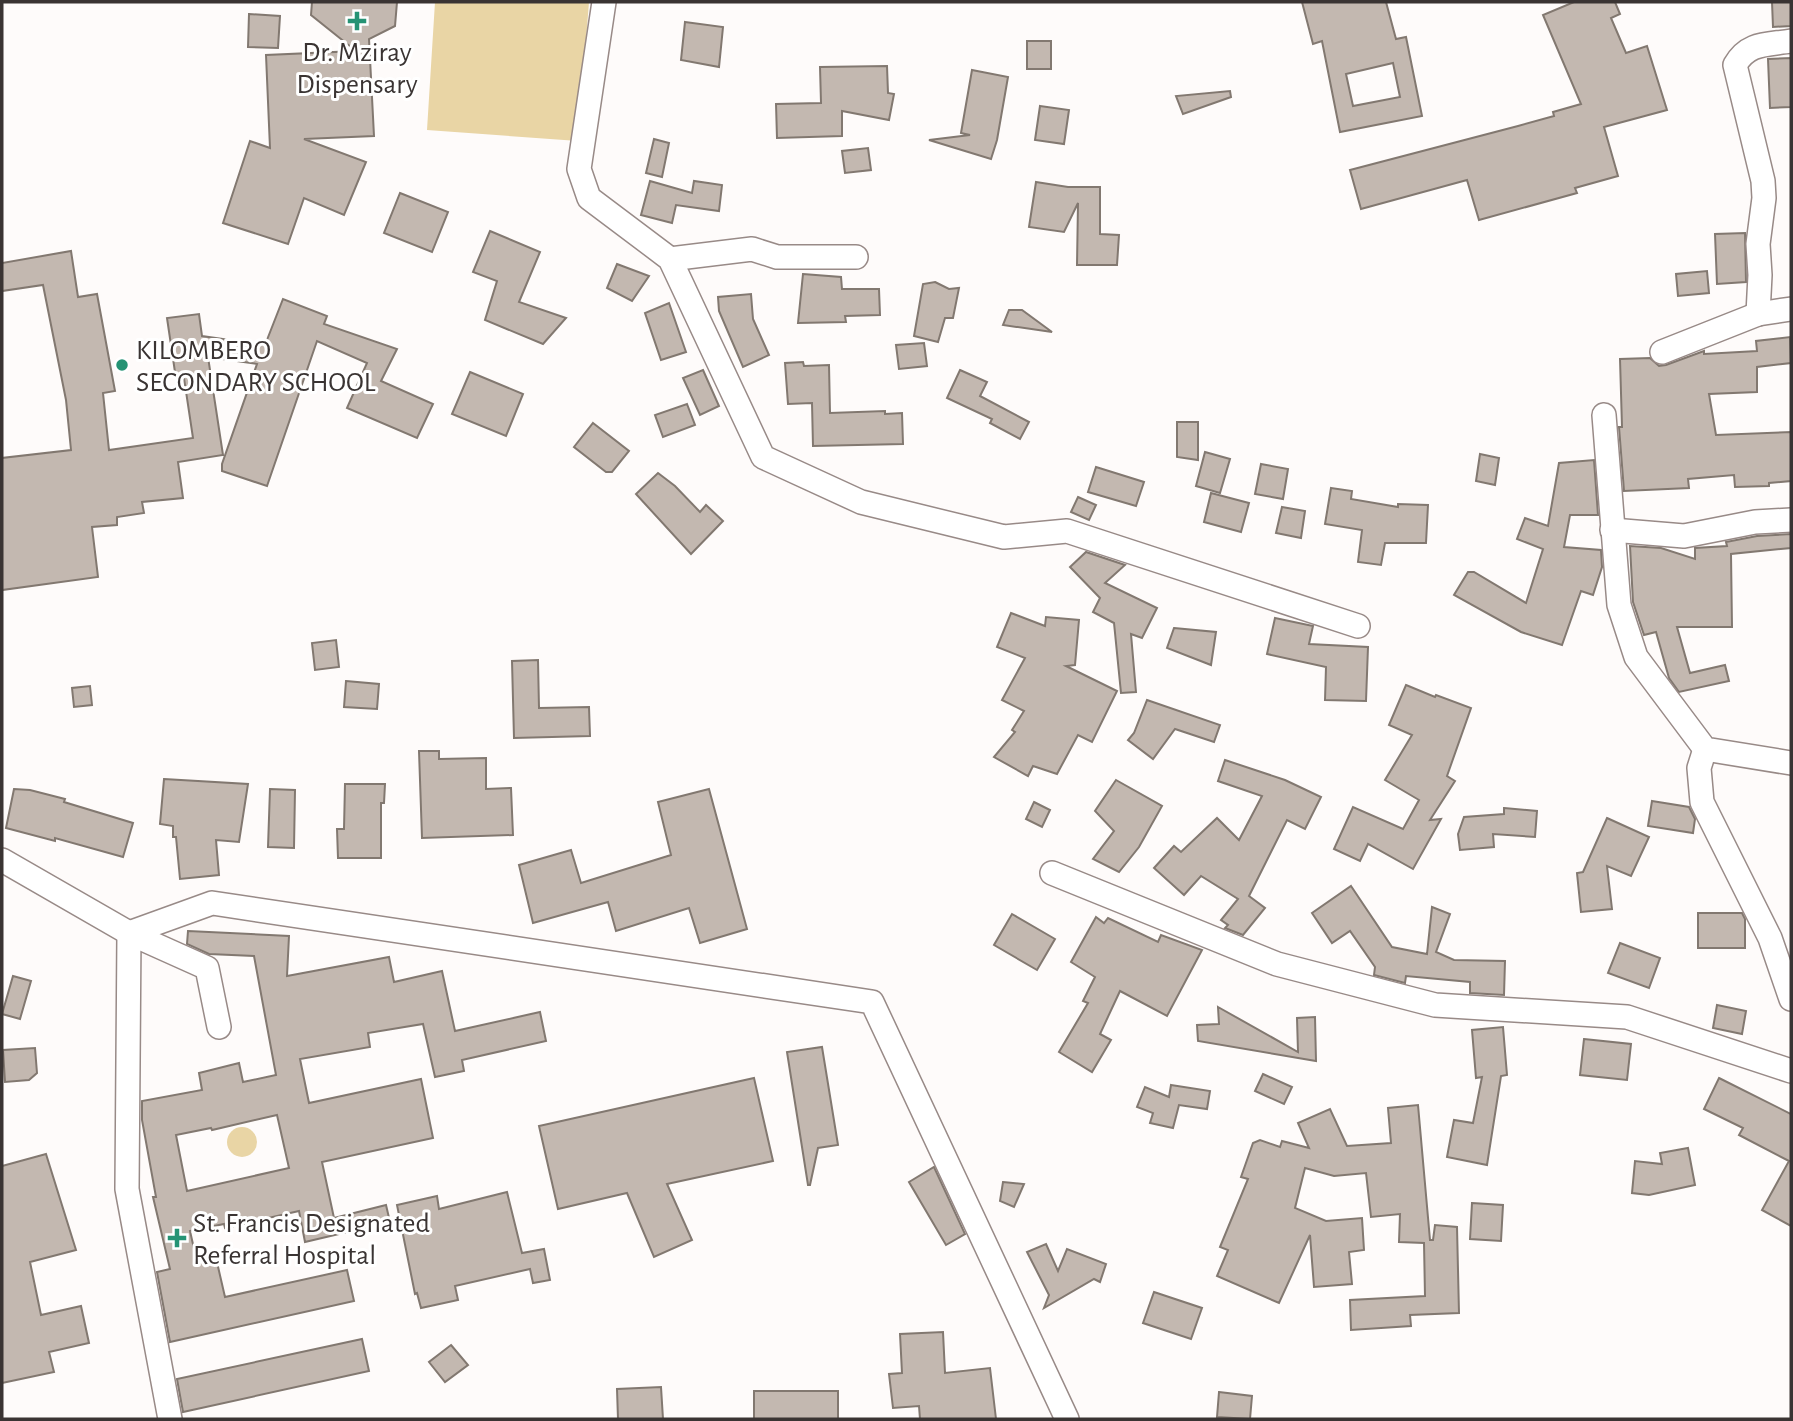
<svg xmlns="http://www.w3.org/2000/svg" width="1793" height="1421" font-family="'Alegreya Sans',sans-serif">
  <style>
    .green { fill: #e9d5a5 }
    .building { fill: #c3b8b0; stroke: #827870; stroke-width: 2; fill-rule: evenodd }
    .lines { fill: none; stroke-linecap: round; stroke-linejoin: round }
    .street-casing { stroke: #988a87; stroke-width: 26 }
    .street { stroke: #fff; stroke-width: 23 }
    .poi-dot { fill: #259374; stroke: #fff; stroke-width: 2.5 }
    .labels { text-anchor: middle; stroke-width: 6; stroke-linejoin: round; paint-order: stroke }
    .poi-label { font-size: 28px; fill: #3a3433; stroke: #fff; text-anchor: start }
  </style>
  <rect width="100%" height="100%" fill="#fefbfa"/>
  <!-- green -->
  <g class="green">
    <path d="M435,2h154l-11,139 -151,-11z"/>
    <circle cx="242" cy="1142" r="15"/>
  </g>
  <!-- building -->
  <g class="building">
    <path d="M312,2h85l-2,24 -26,13 5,97 -70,3 62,23 -22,53 -40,-17 -16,46 -65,-21 27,-82 20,7 -4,-93 90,-4 -45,-36z"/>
    <path d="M1302,2h84l10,37 10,-2 16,79 -82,16 -18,-91 -9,3zM1393,63l7,34 -47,9 -7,-32z"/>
    <path d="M1574,2h41l5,12 -9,4 15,35 21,-7 20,64 -63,17 14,49 -43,12 2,5 -98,27 -12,-40 -106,29 -11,-39 168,-44 36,-10 -1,-4 28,-8 -38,-89z"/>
    <path d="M1772,2h19v24l-18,1z"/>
    <path d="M249,14l31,2 -2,32 -30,-1z"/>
    <path d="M685,22l38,5 -4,40 -38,-7z"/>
    <rect x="1027" y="41" width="24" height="28"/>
    <path d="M1791,58v49l-21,1 -2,-49z"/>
    <path d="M887,66l1,27 6,1 -5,26 -47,-9v25l-65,2 -1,-34 45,-1 -1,-36z"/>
    <path d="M972,70l36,7 -11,63 -6,19 -62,-19 41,-5 -9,-2z"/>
    <path d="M1230,91l1,6 -48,17 -7,-18z"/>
    <path d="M1040,106l29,4 -5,34 -29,-4z"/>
    <path d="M654,139l15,4 -7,34 -16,-4z"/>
    <path d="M868,148l3,22 -26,3 -3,-22z"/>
    <path d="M650,181l42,12 2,-12 28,4 -3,26 -43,-6 -4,18 -31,-8z"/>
    <path d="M1036,182l32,5h32v47l19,1 -2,30h-40l1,-62 -14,29 -35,-5z"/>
    <path d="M400,193l48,19 -16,40 -48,-19z"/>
    <path d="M490,231l50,21 -21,50 47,16 -23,26 -58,-24 12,-39 -24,-9z"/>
    <path d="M1745,233l1,49 -29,2 -2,-50z"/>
    <path d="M71,251l7,46 19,-3 18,97 -12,2 6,57 84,-12 -9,-60 -8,1 -9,-61 32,-4 3,22 63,9 18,-46 44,17 -3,8 73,25 -16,32 52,23 -16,34 -70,-30 20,-45 -50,-22 -50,145 -45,-15v-7l35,-100 -49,-7 15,98 -45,7 5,36 -41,4 2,11 -27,4v8l-25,2 6,50 -96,13v-132l69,-8 -5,-50 -23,-115 -41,6v-28z"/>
    <path d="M617,264l32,12 -17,25 -25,-13z"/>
    <path d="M1707,271l2,22 -31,3 -2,-22z"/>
    <path d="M803,274l38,3 1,12h37l1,26 -35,1 1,6 -48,1z"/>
    <path d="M935,282l14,7 10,-1 -6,30h-8l-7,24 -24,-6 9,-52z"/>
    <path d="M751,294l2,25 16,36 -26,12 -24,-56 -1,-14z"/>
    <path d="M669,303l17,49 -25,8 -16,-47z"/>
    <path d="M1009,310h13l30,22 -49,-7z"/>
    <path d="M1790,337l1,26 -34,4v25l-48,2 7,41 75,-3v49l-22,2v3l-34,1 -1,-12 -46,4 1,9 -65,3 -5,-64h3l-2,-68 30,-1 9,8 7,-1 38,-14v3l53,-3 -1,-10z"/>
    <path d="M924,343l3,23 -28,3 -3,-24z"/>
    <path d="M803,362l1,4 25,-1 1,48 55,-2v3l17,-1 1,31 -90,2 -1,-43 -24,1 -3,-41z"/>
    <path d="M703,370l16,36 -19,9 -17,-37z"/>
    <path d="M960,370l27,12 -7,14 49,26 -9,17 -30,-16 2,-4 -45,-21z"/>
    <path d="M470,372l53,22 -17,42 -54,-22z"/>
    <path d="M687,404l8,21 -32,12 -8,-22z"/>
    <path d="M1177,422h21v38l-21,-3z"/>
    <path d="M593,423l36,28 -17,21h-6l-32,-25z"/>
    <path d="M1205,452l25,7 -10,34 -24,-7z"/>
    <path d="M1480,454l19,4 -4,27 -19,-4z"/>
    <path d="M1594,460l4,55h-28l-6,32 37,3 1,17 -9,28 -12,-4 -19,54 -41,-13 -67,-37 14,-23h6l52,31 17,-54 -26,-10 8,-21 23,8 11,-63z"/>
    <path d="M1261,464l27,5 -5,30 -28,-5z"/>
    <path d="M1096,467l48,15 -8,24 -48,-14z"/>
    <path d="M658,473l17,13 25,26 6,-7 17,16 -32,33 -55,-60z"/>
    <path d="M1331,488l21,3 -1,8 47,8v-3l30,1 -2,38h-41l-4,22 -23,-3 4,-32 -37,-6z"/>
    <path d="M1211,493l38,10 -8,29 -37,-10z"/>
    <path d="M1078,497l18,8 -7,15 -18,-8z"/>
    <path d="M1282,507l23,4 -4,27 -25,-5z"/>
    <path d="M1791,534v14l-60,6 1,73h-55l13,46 35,-8 4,16 -50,11 -10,-14 -13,-46 -12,3 -11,-33 -3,-56 31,2 34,11v-11l32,-2 -1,-4 31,-6z"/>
    <path d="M1086,552l39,13 -20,18 52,25 -15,30 -11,-4 5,58 -15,1 -7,-70 -21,-11 7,-14 -30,-31z"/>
    <path d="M1011,613l34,13 1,-9 33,3 -4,45 -9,1 51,25 -25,51 -14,-7 -21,39 -24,-8 -5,10 -34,-19 21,-25 -3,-2 12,-19 -22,-11 23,-42 -28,-11z"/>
    <path d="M1275,618l38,8 -4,18 59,3 -2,54 -41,-1 1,-33 -59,-13z"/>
    <path d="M1174,628l42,4 -5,33 -44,-17z"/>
    <path d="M336,640l3,27 -24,3 -3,-27z"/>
    <path d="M538,660l1,48 50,-1 1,29 -76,2 -2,-77z"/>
    <path d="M346,681l33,3 -2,25 -33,-2z"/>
    <path d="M1406,685l29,12 1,-2 35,13 -24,68 8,5 -25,39 11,-1 -28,50 -45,-25 -8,17 -26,-12 19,-42 50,22 16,-29 -34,-20 27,-45 -23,-10z"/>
    <path d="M90,686l2,19 -18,2 -2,-19z"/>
    <path d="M1147,700l73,25 -6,17 -39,-13 -22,30 -25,-19 6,-7z"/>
    <path d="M419,751h20v8l47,-1v31l25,-1 2,47 -91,3z"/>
    <path d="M1225,760l60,20 36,17 -16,32 -18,-9 -38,76 16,12 -22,27 -18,-7 3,-3 -7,-5 17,-21 -37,-23 -17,19 -30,-27 20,-22 7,6 36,-34 22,22 23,-44 -44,-15z"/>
    <path d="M164,779l84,5 -9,58 -23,-2 3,35 -39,4 -4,-42h-3v-11l-13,-2z"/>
    <path d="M1116,780l46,26 -23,41 -20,25 -26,-13 21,-28 -19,-20z"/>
    <path d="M345,784h40l-1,19h-3v55h-43l-1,-29h7z"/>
    <path d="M14,789l16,1 35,9 -1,3 69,21 -10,34 -68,-19v3l-49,-13z"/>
    <path d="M270,789l25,1 -1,58 -26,-1z"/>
    <path d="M709,789l38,140 -47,14 -11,-35 -73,23 -8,-29 -75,21 -14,-58 52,-15 10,33 90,-28 -13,-53z"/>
    <path d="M1652,801l37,6 6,12 -2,14 -45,-7z"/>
    <path d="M1034,802l16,8 -8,17 -16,-8z"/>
    <path d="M1504,808l33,3 -2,26 -42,-3 1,13 -34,3 -2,-16 6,-17 40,-3z"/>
    <path d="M1607,818l42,19 -18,39 -24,-10 5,43 -31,3 -4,-39 6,-1z"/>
    <path d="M1351,886l41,61 35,7 5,-47 18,7 -14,38 18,8 51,1 -1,34 -34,-2v-11l-64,-6 -1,7 -31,-8 1,-8 -25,-36 -18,12 -20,-30z"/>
    <path d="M1698,913h44l3,6v29h-47z"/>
    <path d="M1012,914l43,25 -18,31 -43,-25z"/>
    <path d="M1096,917l8,6 4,-5 50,24 3,-7 41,15 -35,66 -47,-25 -20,43 11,6 -19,32 -33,-20 29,-49 -5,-2 12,-24 -24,-15z"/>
    <path d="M188,931l101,5 -2,40 102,-19 5,25 48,-11 13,60 85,-19 6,29 -84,19 2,11 -29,6 -12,-53 -55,9 2,14 -70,12 9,44 112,-24 12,59 -111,24 12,56 52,-13 4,17 -85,20 -6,-31 -74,17 -1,-4 -34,7 7,31 19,-4 9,39 122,-27 7,31 -184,41 -13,-70 13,-3 -17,-72h3l-14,-77v-19l60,-11 -3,-17 40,-10 4,19 33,-7 -22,-119 -45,-2 -22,-10zM277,1115l12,53 -102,23 -11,-56 35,-7 1,2z"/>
    <path d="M1620,943l40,15 -11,30 -41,-15z"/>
    <path d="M13,976l18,5 -11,38 -18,-5z"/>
    <path d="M1717,1005l29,6 -4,23 -29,-6z"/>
    <path d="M1218,1007l80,45 -1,-34 18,-1 1,44 -118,-20 -1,-16 22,-1z"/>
    <path d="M1503,1027l4,48 -6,1 -14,89 -40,-8 7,-37 19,3 9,-46 -6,1 -4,-48z"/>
    <path d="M1584,1039l47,5 -4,36 -47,-5z"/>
    <path d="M822,1047l16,98 -20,3 -8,37h-2l-21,-133z"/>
    <path d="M35,1048l2,25 -8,7 -24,2 -2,-32z"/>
    <path d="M1263,1074l29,13 -8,17 -29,-13z"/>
    <path d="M754,1078l19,83 -106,23 25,56 -38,17 -27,-64 -69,16 -19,-83z"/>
    <path d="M1719,1078l72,36v112l-29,-16 27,-49 -50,-26 4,-7 -39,-19z"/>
    <path d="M1171,1085l39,6 -3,18 -28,-4 -6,23 -23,-5 3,-10 -16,-6 8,-20 24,10z"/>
    <path d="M1418,1105l12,135h3l2,-15 22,2 2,86 -49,2 1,11 -60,4 -1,-30 75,-4 -1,-53 -25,-1 1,-28 -29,3 -5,-44 -32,3 -29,-8 -10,40 31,13 36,-3 2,32 -15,2 3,32 -38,3 -4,-52 -31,68 -62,-27 11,-26 -8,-3 28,-68 -7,-2 12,-34 7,-3 20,7 2,-6 27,7 -11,-25 32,-14 17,37 44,-3 -3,-35z"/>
    <path d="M1688,1148l7,37 -46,10 -17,-2 3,-32 27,3 -2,-11z"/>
    <path d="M46,1154l30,96 -46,12 11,53 40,-9 8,37 -40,9 5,20 -52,11v-217z"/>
    <path d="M934,1167l31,67 -19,11 -37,-63z"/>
    <path d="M1003,1182l21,2 -10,23 -14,-6z"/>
    <path d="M507,1192l15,61 22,-4 6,31 -17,3 -3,-14 -75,17 3,14 -37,8 -4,-15 -2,1 -18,-89 40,-9 2,13z"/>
    <path d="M1472,1203l31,2 -2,36 -31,-2z"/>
    <path d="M1046,1244l12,27 9,-22 39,15 -6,18 -6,-3 -50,29 5,-13 -22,-43z"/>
    <path d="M1154,1292l48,16 -11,31 -48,-16z"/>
    <path d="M943,1332l2,41 45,-5 6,51h-76l-1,-13 -26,2 -4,-34 13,-1 -2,-39z"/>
    <path d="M362,1339l7,32 -186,41 -6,-33z"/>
    <path d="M451,1345l17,20 -23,17 -16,-20z"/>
    <path d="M661,1387l2,32h-45l-1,-30z"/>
    <rect x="754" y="1391" width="84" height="28"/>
    <path d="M1219,1392l33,4 -2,23 -33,-2z"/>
  </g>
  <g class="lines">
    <!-- street casing -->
    <g class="street-casing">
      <g id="street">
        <path d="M604,2l-25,167 10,29 81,61 93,198 98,45 143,35 63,-6 291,95"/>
        <path d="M670,259l82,-10 25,8h79"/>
        <path d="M1758,314l2,-39 -2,-31 6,-46 -1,-17 -28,-116c13,-23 32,-20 56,-24"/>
        <path d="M1662,352l96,-38 33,-5"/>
        <path d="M1604,415l15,190 17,52 69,92 86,14"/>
        <path d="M1612,530l72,6 71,-14 36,-2"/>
        <path d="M1705,749l-6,19 3,34 68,136 21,61"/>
        <path d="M2,860l127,73 78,35 12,59"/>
        <path d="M1052,873l225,91 158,41 192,12 164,54"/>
        <path d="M170,1419l-43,-230 2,-256 83,-30 660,99 195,417"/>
      </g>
    </g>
    <!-- street -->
    <use href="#street" class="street"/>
  </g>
  <!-- markers -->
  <g class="poi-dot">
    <path d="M353.5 10.5h7v7h7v7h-7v7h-7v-7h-7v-7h7z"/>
    <circle cx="122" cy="365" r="7"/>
    <path d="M173.5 1227.5h7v7h7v7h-7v7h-7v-7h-7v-7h7z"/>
  </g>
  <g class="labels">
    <!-- poi labels -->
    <g class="poi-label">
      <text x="357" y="61" text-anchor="middle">Dr. Mziray<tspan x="357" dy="32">Dispensary</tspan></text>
      <text x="136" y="359">KILOMBERO<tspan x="136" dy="32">SECONDARY SCHOOL</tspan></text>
      <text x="193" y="1232">St. Francis Designated<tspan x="193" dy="32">Referral Hospital</tspan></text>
    </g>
  </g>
  <!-- border -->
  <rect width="1793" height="1421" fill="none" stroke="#3a3433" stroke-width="7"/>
</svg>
